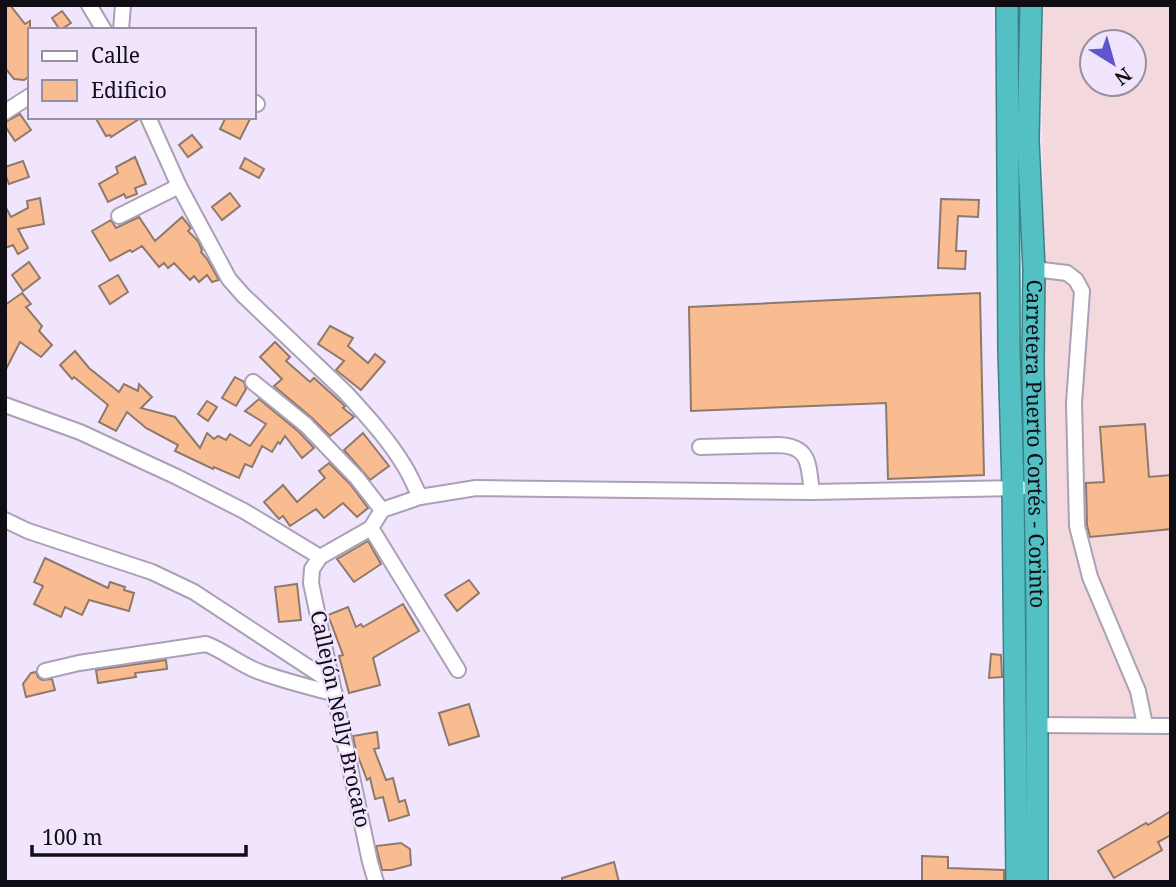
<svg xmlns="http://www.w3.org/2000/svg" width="1176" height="887" font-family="'Noto Serif',serif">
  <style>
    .education { fill: #f3d9dd; fill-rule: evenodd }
    .building { fill: #f9bc91; stroke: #8f796a; stroke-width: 2 }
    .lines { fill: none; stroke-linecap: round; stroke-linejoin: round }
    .minor-casing { stroke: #aba0b6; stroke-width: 18 }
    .highway-casing { stroke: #3c8186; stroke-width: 24 }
    .minor { stroke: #fff; stroke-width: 14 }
    .highway { stroke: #53c0c3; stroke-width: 21 }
    .labels { text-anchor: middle; stroke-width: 5; stroke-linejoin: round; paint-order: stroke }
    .street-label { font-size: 21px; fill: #110d15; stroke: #f1e5fd }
  </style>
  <rect width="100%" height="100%" fill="#f1e5fd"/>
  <!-- education -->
  <path class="education" d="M1041,5h130v877h-121zM1092,42h42v42h-42z"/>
  <!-- building -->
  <g class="building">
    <path d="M5,5h5l15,19 5,-3v55l-6,4 -10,-1 -9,-11z"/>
    <path d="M62,11l9,12 -11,7 -8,-12z"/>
    <path d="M20,114l11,16 -16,11 -10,-15v-4z"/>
    <path d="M95,117h44v2l-28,18 -1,-2 -4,1z"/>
    <path d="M226,117h25l-11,22 -20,-10z"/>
    <path d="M192,135l10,12 -14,10 -9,-12z"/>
    <path d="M135,157l11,27 -11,4 2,6 -11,4 -2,-4 -16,8 -9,-18 19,-11 -2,-6z"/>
    <path d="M245,158l19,11 -5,9 -19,-10z"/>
    <path d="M23,161l6,16 -20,7 -4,-10v-7z"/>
    <path d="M230,193l10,13 -18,14 -10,-13z"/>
    <path d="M40,198l4,26 -26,5 10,19 -10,6 -5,-9 -8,3v-42l6,11 17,-9 -1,-7z"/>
    <path d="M941,199l38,1 -1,17 -20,-1 -2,35h10l-1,18 -27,-1z"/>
    <path d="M139,217l16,24 27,-24 9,11 -3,3 10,10 4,9 -1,2 6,7 12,21 -7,2 -5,-7 -8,7 -5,-6 -4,4 -16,-17 -6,5 -4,-5 -5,4 -17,-21 -10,6 -2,-2 -20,11 -18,-30 19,-11 5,8z"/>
    <path d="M29,262l11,16 -17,13 -11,-16z"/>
    <path d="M118,275l10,17 -18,12 -11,-18z"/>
    <path d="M22,293l9,11 -5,3 16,19 -3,5 13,14 -11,12 -21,-15 -15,29v-66z"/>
    <path d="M980,293l4,182 -96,4 -2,-76 -195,8 -2,-104z"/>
    <path d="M330,326l23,12 -5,8 20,17 7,-9 10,8 -24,28 -25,-20 8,-9 -26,-17z"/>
    <path d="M275,342l15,15 -4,4 24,21 4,-4 31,28 -2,2 11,9 -24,19 -18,-18 -38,-32 8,-7 -22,-22z"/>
    <path d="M75,351l14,17 30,24 5,-8 14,7 1,-7 13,13 -11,11 34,9 25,31 7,-15 7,6 4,-3 8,4 4,-6 20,12 16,-22 -21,-13 14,-12 40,33 15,16 -12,10 -17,-22 -5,8 -2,-2 -6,10 -10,-6 -10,21 -7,-3 -6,14 -25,-11 -1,2 -38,-18 3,-6 -32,-17 -19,-16 -11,19 -17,-9 9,-17 -34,-28 -2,2 -12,-14z"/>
    <path d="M235,377l9,5 2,7 -10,17 -14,-8z"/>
    <path d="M207,401l10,6 -9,14 -10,-7z"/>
    <path d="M1145,424l4,53 22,-2v54l-81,8 -3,-12 -1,-42 18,-1 -4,-55z"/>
    <path d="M363,433l26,33 -19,14 -26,-30z"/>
    <path d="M329,463l21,21 18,24 -11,9 -14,-14 -19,15 -8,-9 -26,17 -7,-10 -4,3 -15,-17 19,-17 14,17 28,-24 -6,-7z"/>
    <path d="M368,541l13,23 -27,18 -17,-23z"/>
    <path d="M45,558l63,30 2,-6 15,5 -1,3 10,3 -5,18 -40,-11 -7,15 -17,-8 -4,10 -27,-13 9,-18 -9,-4z"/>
    <path d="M469,580l10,13 -22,18 -12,-16z"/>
    <path d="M297,584l4,36 -22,2 -4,-35z"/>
    <path d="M403,604l16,27 -46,27 7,27 -31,8 -10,-37 4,-1 -15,-40 20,-8 8,20 5,-3 2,3z"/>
    <path d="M991,654l10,1 1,22 -13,1z"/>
    <path d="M166,660l1,9 -32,4 1,4 -38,6 -2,-13z"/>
    <path d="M36,672l2,5 4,3 10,-1 3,11 -29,7 -3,-13 8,-11z"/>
    <path d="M469,704l10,32 -30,9 -10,-32z"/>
    <path d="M377,732l2,16 -5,1 12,31 7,-2 6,24 6,-2 4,15 -20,6 -6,-24 -8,2 -5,-21 -3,2 -11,-29 -3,-15z"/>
    <path d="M1171,811v24l-13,7 4,8 -48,28 -16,-27 48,-28 2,2z"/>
    <path d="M401,843l9,6 1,16 -19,5h-10l-6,-24z"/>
    <path d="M922,856l26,1v11l56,2v12h-82z"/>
    <path d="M614,862l5,20h-57v-4z"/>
  </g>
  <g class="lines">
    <!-- minor casing -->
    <g class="minor-casing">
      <g id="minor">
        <path d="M89,5l15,25"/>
        <path d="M121,30l2,-25"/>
        <path d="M254,102l3,2"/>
        <path d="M5,112l25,-16"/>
        <path d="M148,117l31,69 50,93 14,16 103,98c21,23 43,47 59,74 6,10 10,20 15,30"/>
        <path d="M119,216l60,-30"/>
        <path d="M1034,269l33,4 9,7 6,11 -8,112 3,123 13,51 48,114 7,34"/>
        <path d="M253,382l53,43 51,53 25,32"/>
        <path d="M5,405l75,27 97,45 67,34 76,46"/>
        <path d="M700,447l78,-2c33,1 30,20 34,47"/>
        <path d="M5,520l23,11 124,41 42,20 137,90"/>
        <path d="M371,528l87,142"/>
        <path d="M45,671l34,-8 127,-19c19,7 34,21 54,28 24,9 50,15 75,22"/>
        <path d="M1038,725l133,1"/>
        <path d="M376,882l-6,-20 -59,-279 1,-14 8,-12 51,-29 11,-18 38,-13 56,-9 336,4 209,-4"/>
      </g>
    </g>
    <!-- highway casing -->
    <g class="highway-casing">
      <g id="highway">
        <path d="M1007,5l2,345 4,138 4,394"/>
        <path id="s1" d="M1031,5l-3,135 6,129 -1,96 4,237v280"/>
      </g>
    </g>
    <!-- minor -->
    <use href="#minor" class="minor"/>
    <!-- highway -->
    <use href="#highway" class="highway"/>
  </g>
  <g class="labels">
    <!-- street labels -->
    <g class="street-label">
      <text dy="7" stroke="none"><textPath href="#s1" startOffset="439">Carretera Puerto Cortés - Corinto</textPath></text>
      <text transform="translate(340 719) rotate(78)" y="7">Callejón Nelly Brocato</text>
    </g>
  </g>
  <!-- border -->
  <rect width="1176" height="887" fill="none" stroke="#110d15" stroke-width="14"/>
  <!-- legend -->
  <rect x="28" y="28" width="228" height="91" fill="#f1e5fd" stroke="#978fa0" stroke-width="2"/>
  <rect x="42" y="51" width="35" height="10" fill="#ffffff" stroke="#978fa0" stroke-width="2"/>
  <text x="91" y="63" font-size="21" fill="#110d15">Calle</text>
  <rect x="42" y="80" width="35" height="21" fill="#f9bc91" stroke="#978fa0" stroke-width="2"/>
  <text x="91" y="98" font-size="21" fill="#110d15">Edificio</text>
  <!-- north arrow -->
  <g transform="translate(1113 63) rotate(143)"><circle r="33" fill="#f1e5fd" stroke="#978fa0" stroke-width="2"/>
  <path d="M0-5L12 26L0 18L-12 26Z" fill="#5f55cd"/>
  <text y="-10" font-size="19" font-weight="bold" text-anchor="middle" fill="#110d15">N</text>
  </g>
  <!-- scale -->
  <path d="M32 845v10h214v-10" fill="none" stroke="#110d15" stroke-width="3.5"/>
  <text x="42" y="845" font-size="21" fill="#110d15" stroke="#f1e5fd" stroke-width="5" paint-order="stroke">100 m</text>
</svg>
